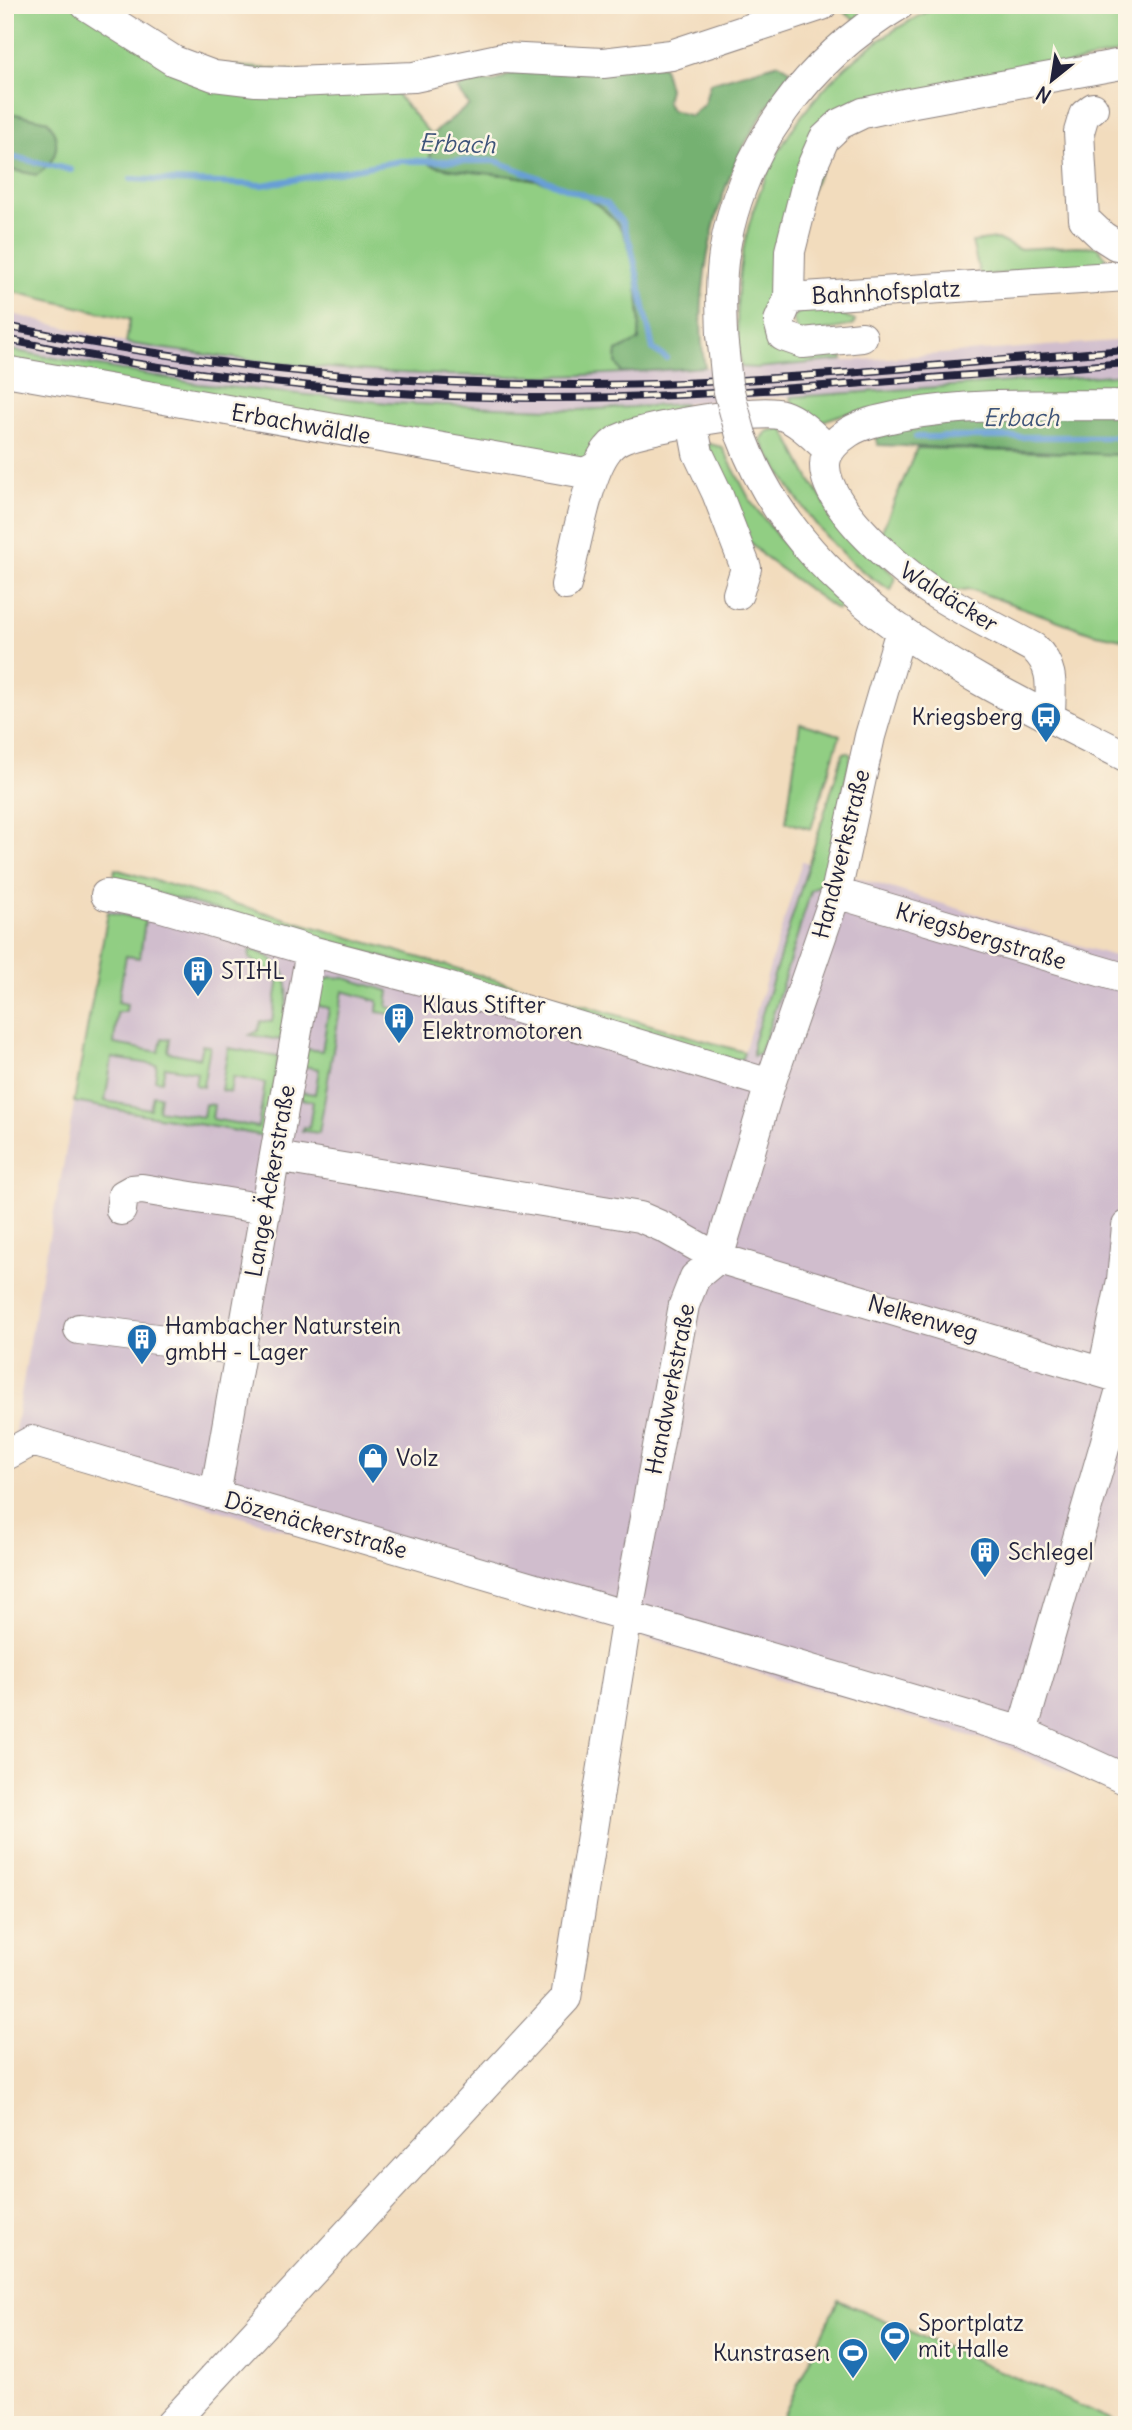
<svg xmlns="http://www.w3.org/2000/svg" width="1132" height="2430" viewBox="0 0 1132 2430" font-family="Delius,sans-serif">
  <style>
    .industrial { fill: #d0bdcd }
    .green { fill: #91ce83; stroke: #5a785f; stroke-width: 2 }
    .forest { fill: #74b171; stroke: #4b6a56; stroke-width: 2 }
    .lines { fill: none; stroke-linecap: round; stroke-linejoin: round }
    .stream { stroke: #689fd6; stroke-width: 6 }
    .minor-casing { stroke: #8a7f7c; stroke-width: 32 }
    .minor { stroke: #fff; stroke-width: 30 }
    .rail-casing { stroke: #22223b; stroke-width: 8 }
    .rail { stroke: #fcf5e5; stroke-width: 5; stroke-dasharray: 16; stroke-linecap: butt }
    .minor-bridge-casing { stroke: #8a7f7c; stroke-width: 32; stroke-linecap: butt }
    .minor-bridge { stroke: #fff; stroke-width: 30 }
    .labels { text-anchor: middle; stroke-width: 5; stroke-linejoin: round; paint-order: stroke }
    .street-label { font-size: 23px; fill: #22223b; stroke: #fcf5e5 }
    .poi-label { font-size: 23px; fill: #22223b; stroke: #fcf5e5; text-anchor: start }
    .water-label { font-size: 24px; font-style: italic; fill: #3e5479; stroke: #fcf5e5 }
  </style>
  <rect width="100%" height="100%" fill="#fcf5e5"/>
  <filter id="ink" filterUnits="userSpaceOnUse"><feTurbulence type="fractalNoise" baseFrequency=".0143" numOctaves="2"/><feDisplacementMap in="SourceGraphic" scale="14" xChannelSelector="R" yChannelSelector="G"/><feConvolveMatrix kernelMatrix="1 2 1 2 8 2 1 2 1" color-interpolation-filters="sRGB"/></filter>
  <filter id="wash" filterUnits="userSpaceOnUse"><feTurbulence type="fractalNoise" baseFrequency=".00686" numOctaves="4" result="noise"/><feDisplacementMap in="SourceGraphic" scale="28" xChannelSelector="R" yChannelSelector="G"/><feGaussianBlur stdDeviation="1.57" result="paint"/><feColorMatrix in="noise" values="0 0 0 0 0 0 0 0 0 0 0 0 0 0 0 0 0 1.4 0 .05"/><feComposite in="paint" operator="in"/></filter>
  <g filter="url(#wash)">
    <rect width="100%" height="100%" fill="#f2dcbd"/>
    <path class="industrial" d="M5 312 126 343 472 376H575L694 367 756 368 1127 340V374L579 410 389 403 198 384 20 352 5 349Z
      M802 861 1127 960V1799L1007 1747 12 1448 39 1287 63 1167 115 869 744 1052Z"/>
    <path class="green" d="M5 5H86L174 61 383 78 431 135 430 164C461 174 493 172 525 178 557 183 594 196 616 221 637 246 641 309 639 340L617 351 616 362 622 373C457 383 290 369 126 343L130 319 5 290V169L37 175C52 153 64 146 48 121L5 112Z
      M844 5H881L859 20 852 18 843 11Z
      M942 5H1127V51L843 116 775 277 766 338 801 345 841 347 843 360 756 368 741 367C718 212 798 68 942 5Z
      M997 239 1018 249 1077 246 1098 247 1106 258 1103 264 980 276 972 242Z
      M803 308H830L855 321 854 325 798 336 793 318Z
      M5 349 198 384 389 403 579 410 684 404 686 413 576 464 5 367Z
      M1127 374V400L890 408 843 414 820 422 808 415 794 411 791 397Z
      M783 428 810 480 837 522 896 577 891 590C829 555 796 499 760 440L768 431Z
      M706 443 722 447 751 502 794 557 845 603 837 610 763 556 746 538Z
      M917 448 1127 455V640L1092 633 970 589 954 591 916 570 881 533Z
      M800 723 840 735 811 829 786 822Z
      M847 752 851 755 825 878 820 885 811 891 767 1034 759 1053 753 1056V1043L843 753Z
      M115 869 744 1052 742 1059H730L321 939 113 881Z
      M108 912 145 920 140 958 126 956 118 1002 127 1004 126 1011 117 1013 114 1044 159 1052 162 1038 170 1039 168 1052 199 1058 202 1045 210 1046 203 1087 195 1085 197 1072 165 1067 162 1081 155 1080 157 1065 112 1058 105 1101 150 1109 153 1095 160 1096 158 1110 203 1117 205 1104 214 1105 212 1119 258 1127 265 1083 233 1077 230 1092 221 1090 228 1048 278 1057 265 1136 74 1102Z
      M250 950C302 962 286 1001 281 1040L250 1035 258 1031 261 1021 272 1022 279 978 249 958Z
      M330 977 345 978 389 991 387 1007 404 1010 403 1016 377 1012 378 1001 343 991 319 1133 302 1131 303 1127 309 1128 313 1101 300 1099 301 1092 315 1094 319 1069 302 1066 307 1049 322 1051 329 1008 314 1005 322 984Z
      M838 2300 1124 2425H779Z"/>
    <path class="forest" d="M779 63 790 70C789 85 776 94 768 106 759 120 750 134 743 148 712 207 693 300 705 367L622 373 616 362 617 351 639 340C641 309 637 245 615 221 594 196 557 183 525 178 493 172 461 174 430 164L431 135 469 105 457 89 472 80 494 82 527 66H663L669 89 666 101 671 110 691 116 704 104 710 83Z
      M5 112 48 121C62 142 58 160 37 175L5 168Z
      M1127 409V455L878 445 873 431 941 415Z"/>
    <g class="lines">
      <path class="stream" d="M5 155 71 170
        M131 179 263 185 400 161H496L607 204 622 222 631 246 653 349 666 358
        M916 437H1127"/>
    </g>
  </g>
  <g filter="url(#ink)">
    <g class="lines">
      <g class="minor-casing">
        <path id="minor" d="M86 5 174 61 214 76 256 81 294 82 414 77 503 58 603 63 671 55 822 5
          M1127 63 909 103 863 113 840 124 824 139 810 171 790 251 789 298 1127 276
          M1093 108 1084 115 1079 132 1084 219 1102 236 1116 245
          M789 298 779 321 783 336 803 343 862 337
          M722 334C721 307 720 280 724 254 740 148 809 59 899 5
          M5 371 585 473 596 467
          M695 422 694 432 698 453 717 493 746 568 738 594
          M741 435C802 604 978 680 1127 757
          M566 585C575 551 587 474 608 449 612 444 619 439 625 437 649 428 760 407 782 415 800 421 815 438 829 450
          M1050 717C1050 690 1056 668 1034 648 1001 630 968 614 936 594 903 573 824 507 825 465 825 451 838 439 849 432 865 422 886 419 904 415 977 402 1053 406 1127 405
          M836 893 1127 979
          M106 895 159 906 311 951 444 986 770 1084
          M276 1157 640 1217 663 1227 718 1258 1127 1380
          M121 1210 123 1195 132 1190 142 1189 265 1209
          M79 1329 242 1350
          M1103 1372 1122 1280 1127 1226
          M8 1454 32 1441 1022 1732 1127 1780
          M215 1495 311 951
          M1022 1732 1124 1379
          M170 2425 566 1998 627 1616 684 1305 695 1277 718 1258 770 1084 836 893 870 736 901 630"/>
      </g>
      <use href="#minor" class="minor"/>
      <g class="rail-casing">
        <path id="rail" d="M5 326C198 366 393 386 590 385 769 384 948 363 1127 350
          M5 339C179 376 355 396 533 398 635 399 737 392 839 385 935 378 1031 371 1127 363"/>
      </g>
      <use href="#rail" class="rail"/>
      <g class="minor-bridge-casing">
        <path id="minor-bridge" d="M722 334 727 384 741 435"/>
      </g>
      <use href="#minor-bridge" class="minor-bridge"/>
    </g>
  </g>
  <defs>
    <g id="bus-pin" transform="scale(1.575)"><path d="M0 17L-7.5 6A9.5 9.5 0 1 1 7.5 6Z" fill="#1f6fb2" stroke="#fcf5e5"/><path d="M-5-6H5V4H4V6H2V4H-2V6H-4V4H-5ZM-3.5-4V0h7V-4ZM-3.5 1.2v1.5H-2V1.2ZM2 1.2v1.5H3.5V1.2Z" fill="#fff"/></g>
    <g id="building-pin" transform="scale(1.575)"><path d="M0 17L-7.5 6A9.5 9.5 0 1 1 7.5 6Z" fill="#1f6fb2" stroke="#fcf5e5"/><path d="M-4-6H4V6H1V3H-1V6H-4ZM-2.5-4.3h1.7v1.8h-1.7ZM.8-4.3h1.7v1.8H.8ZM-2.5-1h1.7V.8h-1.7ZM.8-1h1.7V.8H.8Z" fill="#fff"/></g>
    <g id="shop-pin" transform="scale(1.575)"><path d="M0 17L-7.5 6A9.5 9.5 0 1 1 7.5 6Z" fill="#1f6fb2" stroke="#fcf5e5"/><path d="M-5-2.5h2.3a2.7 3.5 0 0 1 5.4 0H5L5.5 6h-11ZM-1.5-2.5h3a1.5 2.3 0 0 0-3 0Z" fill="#fff"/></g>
    <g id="stadium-pin" transform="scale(1.575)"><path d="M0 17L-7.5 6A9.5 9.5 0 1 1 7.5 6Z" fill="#1f6fb2" stroke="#fcf5e5"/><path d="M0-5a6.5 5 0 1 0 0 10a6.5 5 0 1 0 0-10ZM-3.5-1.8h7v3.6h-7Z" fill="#fff"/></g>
  </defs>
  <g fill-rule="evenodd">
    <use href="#bus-pin" x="1046" y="717"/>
    <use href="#building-pin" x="198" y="971"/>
    <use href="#building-pin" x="399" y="1018"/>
    <use href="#building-pin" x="142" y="1339"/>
    <use href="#shop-pin" x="373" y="1458"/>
    <use href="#building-pin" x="985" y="1552"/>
    <use href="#stadium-pin" x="895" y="2336"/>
    <use href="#stadium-pin" x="853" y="2353"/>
  </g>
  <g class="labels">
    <g class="street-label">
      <text transform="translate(886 292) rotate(-3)" y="8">Bahnhofsplatz</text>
      <text transform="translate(301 424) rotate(10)" y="8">Erbachwäldle</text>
      <text transform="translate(949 597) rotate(32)" y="8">Waldäcker</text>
      <text transform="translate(841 854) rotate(-76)" y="8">Handwerkstraße</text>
      <text transform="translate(981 936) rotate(17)" y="8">Kriegsbergstraße</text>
      <text transform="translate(270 1181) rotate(-80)" y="8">Lange Äckerstraße</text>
      <text transform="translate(923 1318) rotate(16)" y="8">Nelkenweg</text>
      <text transform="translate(670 1389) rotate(-79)" y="8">Handwerkstraße</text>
      <text transform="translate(316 1525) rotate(16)" y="8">Dözenäckerstraße</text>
    </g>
    <g class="poi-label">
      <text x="1023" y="725" text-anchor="end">Kriegsberg</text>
      <text x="221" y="979">STIHL</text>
      <text x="422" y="1013">Klaus Stifter<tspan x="422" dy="26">Elektromotoren</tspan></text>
      <text x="165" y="1334">Hambacher Naturstein<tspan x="165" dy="26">gmbH - Lager</tspan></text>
      <text x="396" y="1466">Volz</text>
      <text x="1008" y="1560">Schlegel</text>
      <text x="918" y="2331">Sportplatz<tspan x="918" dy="26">mit Halle</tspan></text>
      <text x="830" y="2361" text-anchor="end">Kunstrasen</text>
    </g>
    <g class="water-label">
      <text transform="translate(457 144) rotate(2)" y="8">Erbach</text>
      <text x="1021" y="426">Erbach</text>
    </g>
  </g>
  <rect width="1132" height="2430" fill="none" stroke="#fcf5e5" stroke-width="28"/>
  <g transform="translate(1052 80) rotate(210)" stroke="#fcf5e5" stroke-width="5" paint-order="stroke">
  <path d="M0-5L12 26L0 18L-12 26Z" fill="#22223b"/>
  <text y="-10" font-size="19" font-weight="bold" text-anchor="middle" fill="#22223b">N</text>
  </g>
</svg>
